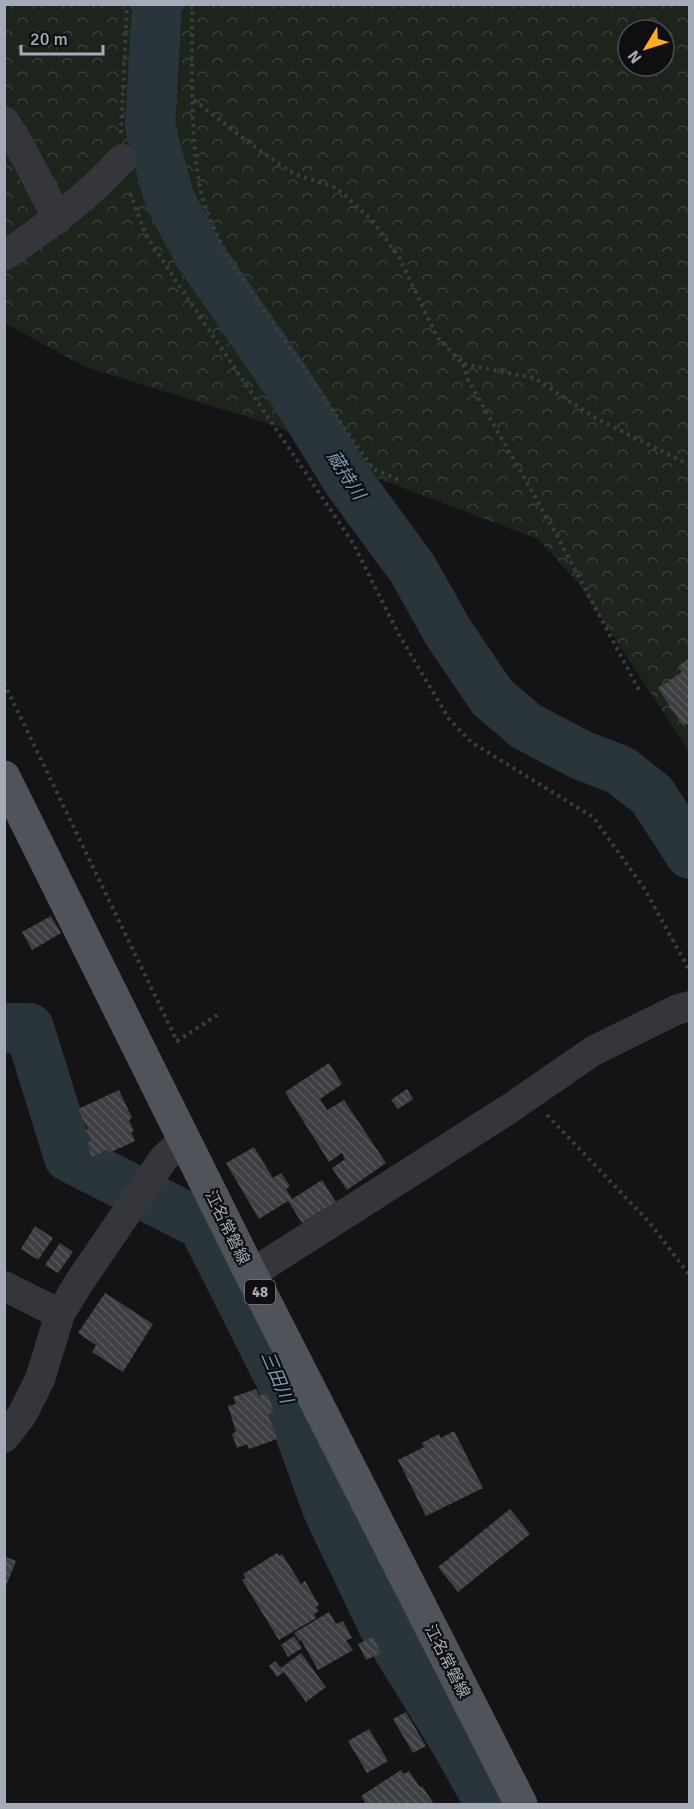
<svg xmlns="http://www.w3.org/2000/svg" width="694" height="1809" viewBox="0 0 694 1809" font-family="Signika,'Noto Sans JP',sans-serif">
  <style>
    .forest { fill: url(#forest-crowns); fill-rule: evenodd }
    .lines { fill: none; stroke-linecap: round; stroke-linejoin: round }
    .river { stroke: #29343b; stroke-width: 50 }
    .building { fill: url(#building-back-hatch) }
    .path { stroke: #3b3d42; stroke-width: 4; stroke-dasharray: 3 4.5; stroke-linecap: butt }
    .minor { stroke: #35363b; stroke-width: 30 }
    .primary { stroke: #50535a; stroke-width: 33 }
    .labels { text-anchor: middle; stroke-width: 4.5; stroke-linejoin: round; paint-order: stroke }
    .shield { fill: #0f0f11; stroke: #787c85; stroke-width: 1.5 }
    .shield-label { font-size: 15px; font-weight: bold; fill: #a5abb7 }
    .street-label { font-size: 16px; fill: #a5abb7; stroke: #0f0f11 }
    .water-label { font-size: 18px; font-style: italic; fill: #799cb5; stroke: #0f0f11 }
  </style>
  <defs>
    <pattern id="forest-crowns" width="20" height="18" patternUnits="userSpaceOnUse" patternTransform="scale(1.5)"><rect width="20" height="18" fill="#1c241c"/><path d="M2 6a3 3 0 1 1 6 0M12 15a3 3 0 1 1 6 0" fill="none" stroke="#3a413b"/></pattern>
    <pattern id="building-back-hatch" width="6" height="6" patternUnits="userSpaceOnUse" patternTransform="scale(1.5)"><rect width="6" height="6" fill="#3e3f43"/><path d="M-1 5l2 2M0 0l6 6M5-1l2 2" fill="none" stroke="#57585c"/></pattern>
  </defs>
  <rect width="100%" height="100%" fill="#141416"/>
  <path class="forest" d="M5 5H689V751L578 583 538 539 374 477 276 426 85 367 5 323ZM628 30H664V66H628Z"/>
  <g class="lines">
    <path class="river" d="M157 4 150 127 170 200 199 254 287 382 348 481 412 568 448 632 492 697 526 726 581 755 620 770 652 795 690 854
      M4 1028H29L69 1157 203 1225 280 1378 328 1510 382 1623 455 1741 490 1804"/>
  </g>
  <path class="building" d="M690 658V722L683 726 658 688 682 672 678 666Z
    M51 916 61 933 32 950 22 932Z
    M329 1063 342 1084 320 1099 327 1110 344 1100 386 1163 347 1190 332 1168 345 1159 342 1153 329 1162 285 1092Z
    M407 1089 413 1099 398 1109 391 1100Z
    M119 1090 132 1118 129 1120 134 1131 131 1132 135 1141 109 1153 107 1150 92 1157 87 1143 91 1141 86 1130 88 1129 78 1109Z
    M254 1147 273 1178 281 1173 290 1186 286 1189 292 1199 322 1180 336 1202 302 1223 288 1201 259 1219 226 1163Z
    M35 1226 53 1238 38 1260 21 1249Z
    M60 1243 73 1252 58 1273 45 1265Z
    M105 1293 153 1324 123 1372 92 1352 96 1345 78 1333Z
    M256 1389 259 1396 267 1393 274 1412 268 1414 277 1439 249 1449 247 1444 237 1448 232 1434 236 1432 228 1406 236 1404 233 1397Z
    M454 1431 483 1488 426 1516 398 1460 424 1447 422 1443 439 1434 441 1438Z
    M510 1509 530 1534 458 1592 438 1567Z
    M277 1553 279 1556 282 1554 301 1584 305 1581 319 1605 316 1607 319 1611 314 1614 316 1618 279 1640 242 1580 246 1578 243 1574Z
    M4 1556 16 1561 5 1588H4Z
    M329 1612 336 1624 343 1621 352 1638 346 1641 353 1650 318 1670 301 1640 300 1641 294 1633Z
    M294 1636 302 1648 288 1657 281 1645Z
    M373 1637 381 1653 366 1660 358 1644Z
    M301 1653 326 1687 306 1702 284 1672 277 1677 269 1666 275 1661 281 1668Z
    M406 1712 426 1746 413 1753 393 1719Z
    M369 1729 388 1761 367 1773 348 1741Z
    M401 1770 404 1774 409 1771 420 1787 422 1786 434 1804H366L361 1796Z"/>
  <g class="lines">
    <path class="path" d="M192 4C193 65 189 128 200 188 204 209 220 241 230 261L373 469 399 480
      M194 100 248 142 294 174 337 188 372 220 399 257 437 337 463 364 534 378 597 419 690 465
      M121 133 127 4
      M130 193 146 235 182 290 353 543 398 633 449 719 471 742 593 817 644 888 686 964 690 973
      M463 364 467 378 555 532 639 690
      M4 683 177 1041 219 1014
      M547 1115 650 1223 690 1276"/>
    <path class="minor" d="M4 121 22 150 58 219
      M4 256C49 225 85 200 122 159
      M251 1274 509 1109 593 1051 676 1010 690 1006
      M4 1286 60 1314 80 1281 164 1158 185 1139
      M4 1438 22 1415 40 1379 60 1314"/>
    <path class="primary" d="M4 777 251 1274 521 1804"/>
  </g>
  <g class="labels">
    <rect class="shield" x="245" y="1280" width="30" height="24" rx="4.5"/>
    <g class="shield-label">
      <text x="260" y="1297">48</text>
    </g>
    <g class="street-label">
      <text transform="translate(228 1227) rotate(64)" y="6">江名常磐線</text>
      <text transform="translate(448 1661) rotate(63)" y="6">江名常磐線</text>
    </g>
    <g class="water-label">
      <text transform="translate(346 475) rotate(57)" y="6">蔵持川</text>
      <text transform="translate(277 1377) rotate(67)" y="6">三田川</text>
    </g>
  </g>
  <rect width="694" height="1809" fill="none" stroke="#a5abb7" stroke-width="12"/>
  <g transform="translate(646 48) rotate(232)"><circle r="28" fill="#0f0f11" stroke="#4b4d53" stroke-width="1.5"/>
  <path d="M0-4.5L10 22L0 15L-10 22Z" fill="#ffab23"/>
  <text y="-9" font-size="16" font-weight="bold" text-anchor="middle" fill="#a5abb7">N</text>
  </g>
  <path d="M21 45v9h82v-9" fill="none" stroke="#a5abb7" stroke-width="3"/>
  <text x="30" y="45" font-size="18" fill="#a5abb7" stroke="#0f0f11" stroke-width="4.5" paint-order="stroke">20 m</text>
</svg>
